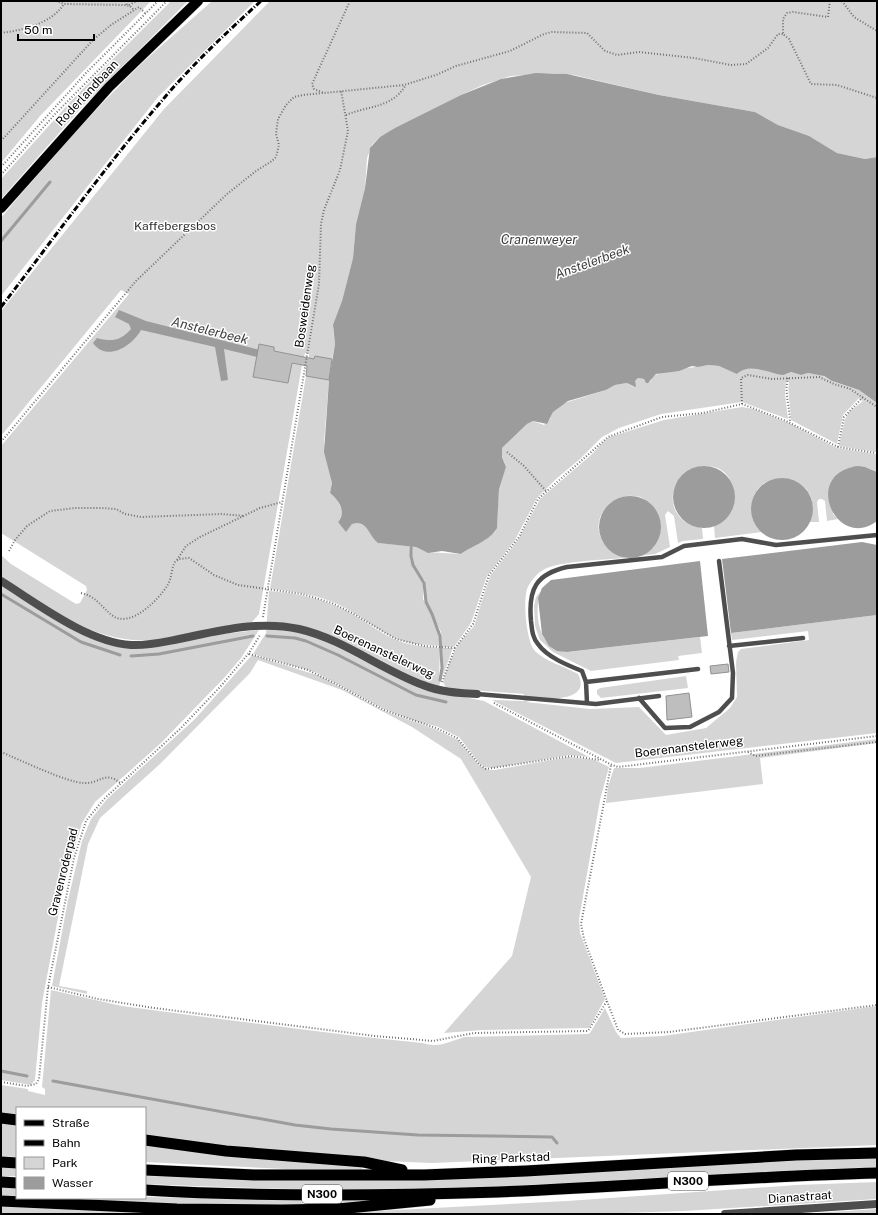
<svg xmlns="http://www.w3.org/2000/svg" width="878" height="1215" viewBox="0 0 878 1215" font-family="'Public Sans',sans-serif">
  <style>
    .green { fill: #d5d5d5 }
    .water { fill: #9c9c9c }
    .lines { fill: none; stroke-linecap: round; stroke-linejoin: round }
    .stream { stroke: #9c9c9c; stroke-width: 3 }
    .building { fill: #bebebe; stroke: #929292 }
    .primary-casing { stroke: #dbdbdb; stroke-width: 11 }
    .trunk-casing { stroke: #dbdbdb; stroke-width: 12 }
    .path { stroke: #707070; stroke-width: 2; stroke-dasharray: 1 2; stroke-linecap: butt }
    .service { stroke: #4e4e4e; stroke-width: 4.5 }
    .minor { stroke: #4e4e4e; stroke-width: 8 }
    .primary { stroke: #000; stroke-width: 10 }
    .trunk { stroke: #000; stroke-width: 11 }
    .rail { stroke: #000; stroke-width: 3; stroke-dasharray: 6 2 1 2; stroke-linecap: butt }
    .labels { text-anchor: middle; stroke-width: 3; stroke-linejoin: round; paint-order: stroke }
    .shield { fill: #fff; stroke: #4c4c4c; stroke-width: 1 }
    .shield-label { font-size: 11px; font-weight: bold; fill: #000 }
    .street-label { font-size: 12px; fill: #000; stroke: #fff }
    .park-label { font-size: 12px; fill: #2c2c2c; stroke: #fff }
    .water-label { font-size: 13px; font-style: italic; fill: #3d3d3d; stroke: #fff }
  </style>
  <rect width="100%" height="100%" fill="#fff"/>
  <path class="green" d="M1 1H151L40 116 1 163Z
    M171 1H188L81 108 1 199V179L72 100Z
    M212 1H255L158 97 1 296V218C46 164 92 112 142 63 165 42 189 22 212 1Z
    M270 1H877V157L865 159 837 153 812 138 778 125 755 112 659 95 574 75 552 73 511 76 483 85 461 95 380 137 372 145 367 158 365 188 356 224 353 258 342 301 333 328 335 344 332 359 315 356 314 359 309 358V354L305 353 304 357 274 351V347L259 345 253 377 288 383 292 363 302 365 259 614 252 622 154 640C94 645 49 607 1 577V555L11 564 76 604 80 603 87 590 86 586 1 533V446L129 294 121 290 1 436V311L164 109Z
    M708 365 719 366 737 373C751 358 775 380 791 372L801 375 808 373 821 375 834 382 859 390 877 403V452L839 446 845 419 849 412 863 401 859 398 843 415 837 444 791 420C791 409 787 392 789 382L786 381 785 394 788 419 742 402 661 414 619 428 602 437 580 459 556 479 537 498 515 540 487 576 471 623 454 647H442L441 632 426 601 425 581 418 573 413 562 411 546 416 547 426 552 461 554 471 546 485 540 495 532 497 526 499 486 506 467 502 456V448L527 424 533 421 544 425 550 419 553 411 561 404 606 390 615 385 627 383 634 387 635 381 638 378 644 379 646 382 651 381 652 377C667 368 690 369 708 365Z
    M306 376 329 380 324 442 332 483 330 493 336 498 344 514 338 522 347 530 352 524C366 521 371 533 378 543L409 546 411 562 423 584V599L432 615 439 634 440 646C425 645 408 644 395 638 373 628 355 611 333 602 313 594 291 591 270 589Z
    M742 407 753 409 789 423 837 448 877 454V472C866 466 855 465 844 470L833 514 838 519 827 521 825 501 822 499H819L817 502 819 522H810C828 469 747 464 753 510 754 519 755 525 762 532L715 538 714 526C745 512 738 464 705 466 664 470 661 523 702 528L703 539 683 541 678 543 674 516 668 511 665 515 670 547 655 554 639 556 653 548 659 538 643 498C617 488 587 515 603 542 608 550 618 552 624 558 605 560 557 561 543 570 536 574 530 582 527 589 523 601 526 641 535 651 546 662 564 666 578 674 593 704 542 697 526 702L590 709 639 707 666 735 706 728 730 708 737 697 736 662 738 652 741 649 809 640 808 631 732 640 731 633 877 615V733L616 763 492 700 524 701V694L446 688 443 682 448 666 458 644 474 626 490 576 518 540 540 499 591 455 605 440 610 437 664 420Z
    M1 585 114 646 259 630 241 658 224 678 161 743 95 802 82 823 65 880 42 1003 35 1080 31 1085 1 1080Z
    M269 591C298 593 324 599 349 612 364 620 377 631 392 638 406 645 424 647 440 648L439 681 443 668 442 648H453L439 686 459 696 484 701 589 757 570 755 493 768 485 767 480 764 459 737 436 726 418 722 384 709 315 672 253 654 266 633Z
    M540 592C534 615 538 650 568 652L700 637 702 653 678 656 679 660 591 671 553 652 540 640 535 626 534 606 536 597Z
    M252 655 320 676 384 711 435 729 458 740 480 766 489 770H495L569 757 595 760 609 767 600 800 579 919 580 933 605 999 589 1028 482 1030 444 1033 512 956 531 877 461 759 412 727 342 690 258 660 250 673 160 764 100 818 88 844 59 986 87 991V994L52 986 68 900 82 841 91 819 107 799 195 719Z
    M686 676 688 688 601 698 597 694V690L600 688Z
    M877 739V743L760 758 763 784 606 803 608 787 614 768H640Z
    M51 990 122 1006 197 1016 355 1036 422 1043C439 1048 449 1042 464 1037L588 1034 590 1033 605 1008 616 1032 621 1038 663 1036 877 1006V1145L432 1163 383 1161 145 1138V1108H17V1118L1 1115V1085L28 1089V1091L45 1095V1089L42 1087Z
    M1 1121 17 1124V1157L1 1156Z
    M145 1143 362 1165V1170L286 1169 145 1162Z
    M823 1159H877V1167C727 1172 578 1185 428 1189 334 1191 239 1188 145 1184V1176L295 1180 468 1179Z
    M1 1166 17 1167V1176H1Z
    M877 1182V1199L684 1211 591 1214H1V1205L339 1213 567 1201 797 1185Z
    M1 1186 17 1187V1197H1Z
    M145 1197 279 1200H371L337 1206 177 1205 37 1198H145Z
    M877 1209V1213L799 1214Z"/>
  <path class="water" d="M536 73 567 74 659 95 755 112 778 125 809 136 837 153 865 159 877 157V403L859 390 832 381 824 376 808 373 801 375 791 372 783 375C768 373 749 362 737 374L719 366 708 365 698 367 692 366 679 371 656 374 648 383H646L644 379 638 378 635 381 636 386 635 387 627 383 615 385 606 390 568 401 553 412 547 424 533 421 527 424 502 448V457L506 467 499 489 497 528C490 541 473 545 461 554L442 551 428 553 416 547 378 543C368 535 368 520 352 524L346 532 338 522C347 513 339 500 330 493L332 483 324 452 329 380 335 344 333 325 342 301 353 258 356 224 365 188 370 148 380 137 395 128 461 95 501 79Z
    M119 310 146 321 272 353 257 357 224 349 228 380 221 381 215 347 141 330C133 345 107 363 93 343L97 338C111 342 121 341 131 329L129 324 115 317Z
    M673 497a31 31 0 1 1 62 0a31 31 0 1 1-62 0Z
    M858 466 865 467 877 472V521C836 552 801 473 858 466Z
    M751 509a31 31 0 1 1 62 0a31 31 0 1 1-62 0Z
    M599 527a31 31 0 1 1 62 0a31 31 0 1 1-62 0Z
    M862 542 877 545V615L731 633 722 559Z
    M700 561 708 636 567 652 557 651 549 646 542 634 538 598 542 588 551 580Z"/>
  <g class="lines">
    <path class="stream" d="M1 241 50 182
      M411 546V556L413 565 424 583 426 602 432 614 440 636 442 668 440 680
      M1 594 81 642 120 655
      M267 636 295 638 306 641 338 655 416 695 446 702
      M131 656 159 654 253 636
      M1 1071 27 1076
      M53 1081 295 1125 331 1129 418 1135 552 1137 557 1143"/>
  </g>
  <path class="building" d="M259 344 274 347V351L314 359 315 356 332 359 329 380 306 376 307 366 292 363 288 383 253 377Z
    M728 664 729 672 711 674 710 666Z
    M689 693 692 717 667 720 666 696Z"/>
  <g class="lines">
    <g class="primary-casing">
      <path id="primary" d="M1 208 109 87 198 1"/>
    </g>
    <g class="trunk-casing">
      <path id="trunk" d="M1 1118 17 1120
        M145 1140 226 1151 364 1162 402 1170
        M1 1162 17 1163
        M145 1170 254 1175H424L526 1171 796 1155 877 1153
        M1 1182 17 1183
        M145 1190C262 1197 381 1196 498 1192 625 1187 751 1176 877 1173
        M1 1201 177 1209 282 1210 338 1209 430 1200"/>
    </g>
    <path class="path" d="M56 1 64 4 124 5 130 6 134 10
      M125 1 127 5
      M350 1 312 84 314 89 324 93 404 85 436 75 456 66 510 51 544 34 552 32 587 33 605 51 617 55 639 52 694 58 731 65 746 64 768 48 778 34H783
      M830 1 828 17 793 12 787 13 783 19V34L789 39 811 84 837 85 877 98
      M842 1 854 17 877 31
      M129 5 137 1
      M1 33C23 30 51 24 64 4
      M346 115C367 106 392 108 405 86
      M1 141 93 40 111 25 139 7 145 13
      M1 167 86 73 158 1
      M1 175 57 112 167 1
      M788 378C784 393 790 407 790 422
      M742 404 741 378 748 375 772 379 819 377 834 384 850 389 877 407
      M1 442 136 281 227 194 256 171 272 161 276 157 279 145 276 134 278 119 286 105 294 97 303 95 323 93
      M838 447 844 417 863 397
      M507 452 524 466 546 491
      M9 551 15 540 27 526 50 511 75 508H101L116 509 125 514 141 517 222 514 244 516
      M177 560 186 546 200 537 260 508 282 502
      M81 593C96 596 101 607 113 616 131 628 158 600 167 586 172 579 171 569 175 562L179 559 189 558 214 575 238 585 302 594 332 603 352 613 396 639 424 646 455 648
      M263 617 319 284 321 224 324 210 340 170 348 131 341 90
      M249 654 308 670 336 684 384 710 436 728 457 738 480 765 486 769 571 756 600 760
      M442 682 455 648 473 624 489 575 519 537 538 499 608 437 662 417 703 413 742 404 786 421 838 447 877 453
      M494 703 610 764 618 767 877 736
      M1 752C18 759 68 783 84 783 100 784 105 770 120 783
      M748 752 755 756 877 742
      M48 987 98 999 154 1008 375 1036 433 1041 474 1033 588 1031 607 1001 584 939 581 924 611 765
      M607 1001 618 1030 625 1034 669 1032 877 1005
      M1 1082 27 1086 36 1084 39 1079 48 987 74 858 86 821 104 799 181 728 220 687 249 653 260 635"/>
    <path class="service" d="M729 646 803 638
      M586 682 698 669
      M477 694 596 704 659 696
      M639 698 665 728 690 727 719 712 732 698 733 673 719 561
      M587 703 586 682 582 671C567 665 547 657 538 644 532 637 532 629 531 621 528 589 536 574 567 567L662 557 684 546 742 539 776 545 877 535"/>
    <path class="minor" d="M1 581C38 604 87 642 131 645 147 646 163 642 179 639 218 631 258 620 299 629 343 639 380 669 423 685 440 692 458 693 477 694
      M725 1214 877 1204"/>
    <use href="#primary" class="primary"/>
    <use href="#trunk" class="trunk"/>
    <path class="rail" d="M1 307C55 237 107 164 165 97 194 63 227 32 261 1"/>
  </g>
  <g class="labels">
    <g class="shield">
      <rect x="668" y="1172" width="40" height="18" rx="3"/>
      <rect x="302" y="1185" width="40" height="18" rx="3"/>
    </g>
    <g class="shield-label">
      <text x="688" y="1185">N300</text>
      <text x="322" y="1198">N300</text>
    </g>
    <g class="street-label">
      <text transform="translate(87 93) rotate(-47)" y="4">Roderlandbaan</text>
      <text transform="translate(305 306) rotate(-82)" y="4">Bosweidenweg</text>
      <text transform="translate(384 652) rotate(25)" y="4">Boerenanstelerweg</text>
      <text transform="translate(689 747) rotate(-7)" y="4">Boerenanstelerweg</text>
      <text transform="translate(63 872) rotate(-76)" y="4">Gravenroderpad</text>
      <text transform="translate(511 1158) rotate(-2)" y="4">Ring Parkstad</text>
      <text transform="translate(800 1197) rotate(-4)" y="4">Dianastraat</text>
    </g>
    <g class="park-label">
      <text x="175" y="230">Kaffebergsbos</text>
    </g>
    <g class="water-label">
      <text x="539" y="244">Cranenweyer</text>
      <text transform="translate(592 261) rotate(-20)" y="5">Anstelerbeek</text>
      <text transform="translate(210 330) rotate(14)" y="5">Anstelerbeek</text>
    </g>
  </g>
  <rect width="878" height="1215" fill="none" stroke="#000000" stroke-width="4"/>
  <rect x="16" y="1107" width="130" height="92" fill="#ffffff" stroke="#999999"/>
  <rect x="24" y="1120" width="20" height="6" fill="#000000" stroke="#999999"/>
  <text x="52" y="1127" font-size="12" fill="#000000">Straße</text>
  <rect x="24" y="1140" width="20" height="6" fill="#000000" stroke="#999999"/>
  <text x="52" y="1147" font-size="12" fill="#000000">Bahn</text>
  <rect x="24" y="1157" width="20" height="12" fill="#d5d5d5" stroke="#999999"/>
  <text x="52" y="1167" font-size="12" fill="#000000">Park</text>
  <rect x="24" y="1177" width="20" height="12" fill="#9c9c9c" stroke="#999999"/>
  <text x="52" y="1187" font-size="12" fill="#000000">Wasser</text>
  <path d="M18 34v6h76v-6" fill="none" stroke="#000000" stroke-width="2"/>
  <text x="24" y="34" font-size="12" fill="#000000" stroke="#ffffff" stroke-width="3" paint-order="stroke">50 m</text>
</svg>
